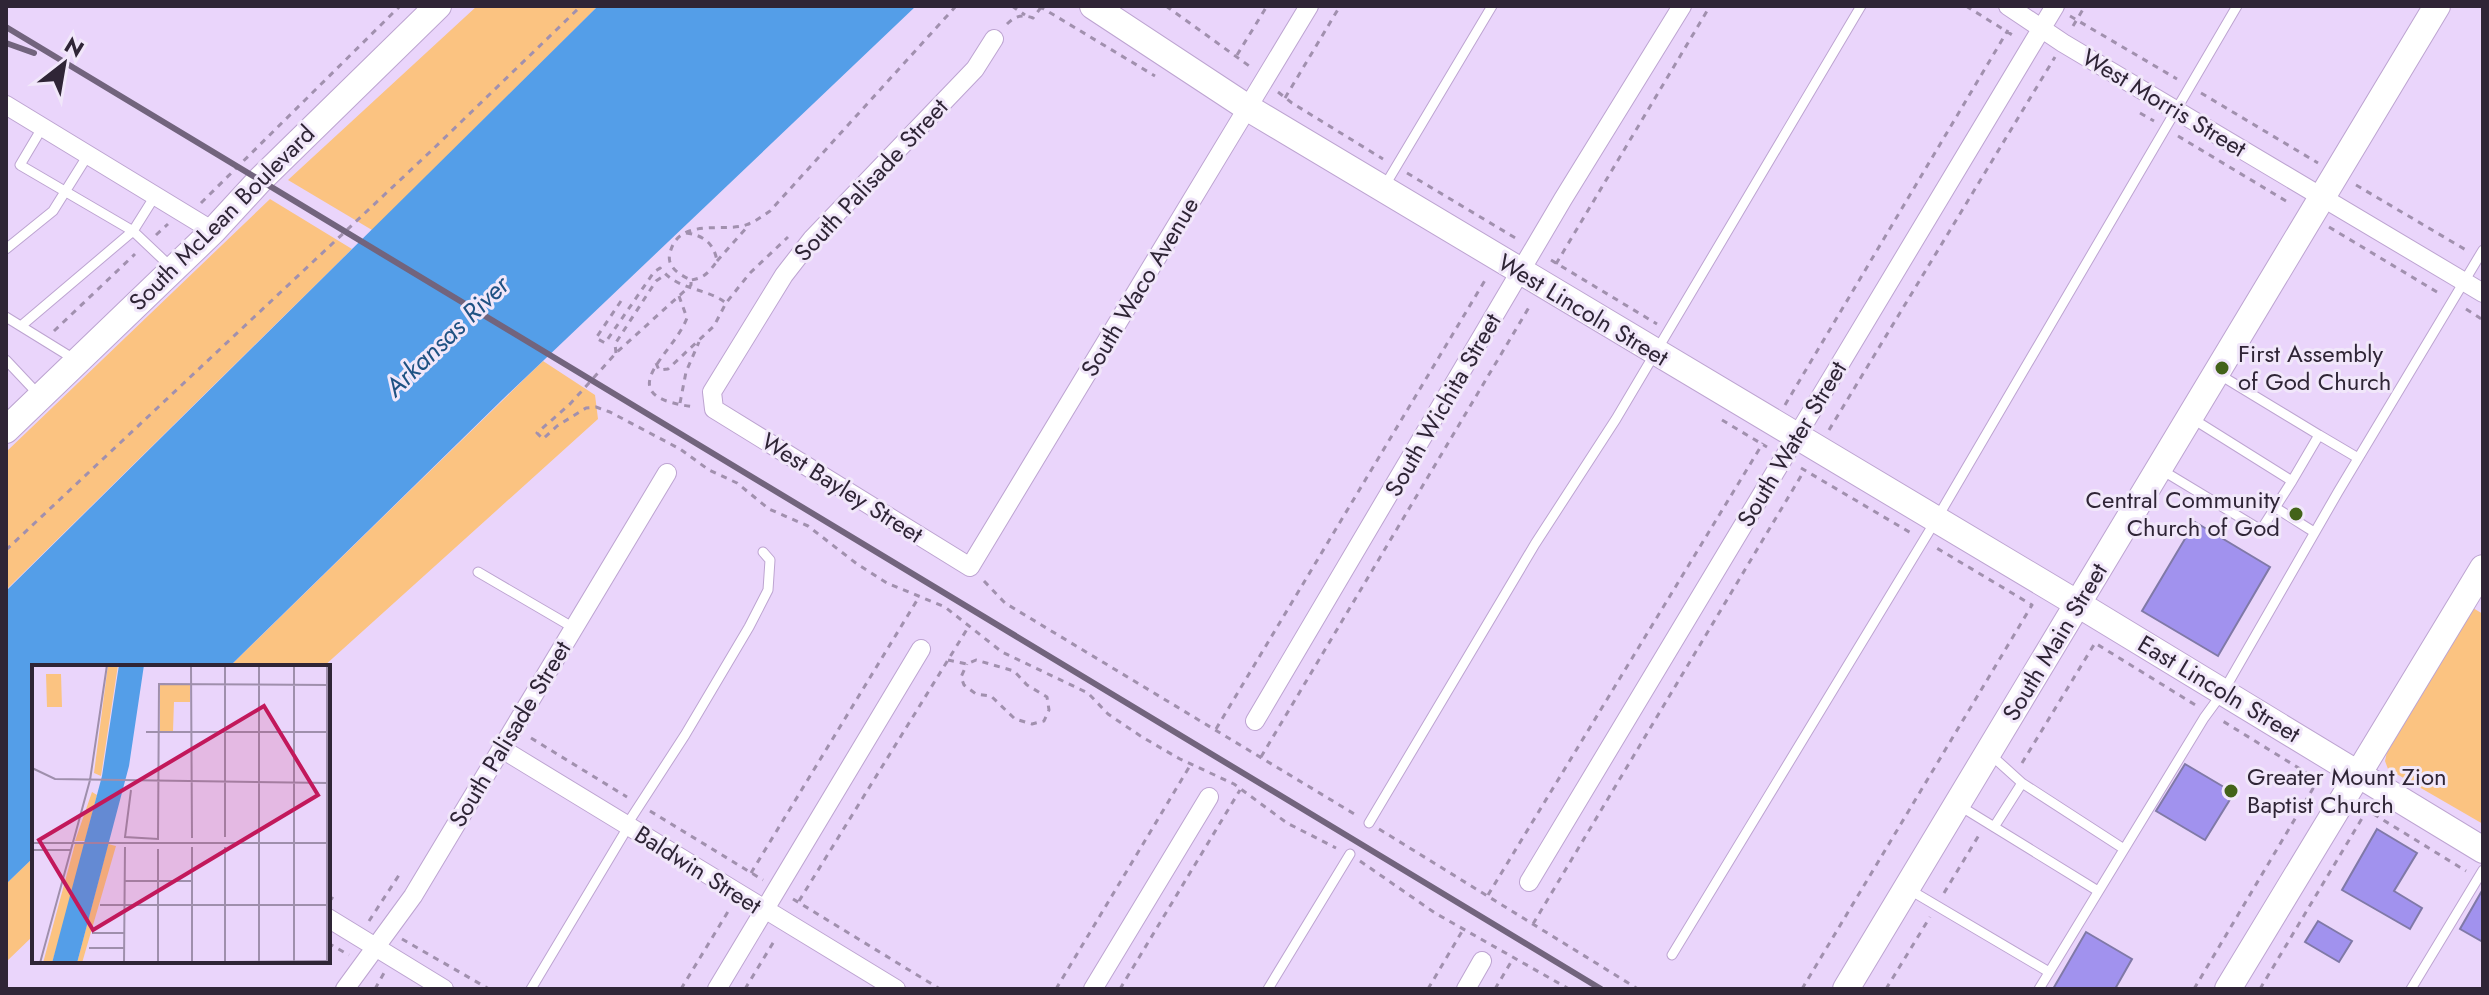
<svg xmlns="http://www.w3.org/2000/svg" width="2489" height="995" viewBox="0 0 2489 995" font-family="Jost,sans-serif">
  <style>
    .green { fill: #fbc381 }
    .water { fill: #549ee8 }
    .building { fill: #a192ee; stroke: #8079a7; stroke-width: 2 }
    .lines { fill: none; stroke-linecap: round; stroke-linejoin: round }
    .lane-casing { stroke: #bda4d1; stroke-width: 11 }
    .street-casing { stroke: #bda4d1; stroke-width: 20 }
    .secondary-casing { stroke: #bda4d1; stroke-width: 28 }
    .path { stroke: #a190ae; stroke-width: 3; stroke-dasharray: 6 6; stroke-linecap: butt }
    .lane { stroke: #fff; stroke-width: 9 }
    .street { stroke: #fff; stroke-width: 18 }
    .secondary { stroke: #fff; stroke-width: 26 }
    .rail { stroke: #72647d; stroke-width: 6 }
    .poi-dot { fill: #436319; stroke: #f1e7fa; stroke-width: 3 }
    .labels { text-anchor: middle; stroke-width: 6; stroke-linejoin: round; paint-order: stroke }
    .street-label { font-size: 24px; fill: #2f2536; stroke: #f1e7fa }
    .poi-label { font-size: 24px; fill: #2f2536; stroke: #f1e7fa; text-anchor: start }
    .water-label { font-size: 26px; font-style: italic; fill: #1f5283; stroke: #f1e7fa }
    .inset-road { fill: none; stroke: #9f8fac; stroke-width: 2 }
    .view { fill: #c2185b; fill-opacity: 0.15; stroke: #c2185b; stroke-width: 4 }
    .inset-edge { fill: none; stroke: #2f2536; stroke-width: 4 }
  </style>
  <rect width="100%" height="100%" fill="#ead5fb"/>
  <path class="green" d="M477 6H598L372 230 288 180Z
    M270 199 352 249 6 590V452Z
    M543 361 595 395 598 419 323 667H229Z
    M2473 608 2483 614V824L2388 769 2385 761 2387 752Z
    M34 857V935L6 962V884Z"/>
  <path class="water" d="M598 6H916L503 399 229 667H34V857L6 884V591Z"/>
  <path class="building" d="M2195 522 2270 567 2218 656 2142 611Z
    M2185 764 2234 793 2205 840 2156 811Z
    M2377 829 2417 853 2394 891 2422 908 2410 929 2342 890Z
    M2483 889V942L2460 929Z
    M2318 921 2352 941 2339 962 2305 942Z
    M2086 932 2132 959 2115 989H2053Z"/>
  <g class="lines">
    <g class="lane-casing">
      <path id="lane" d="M42 128 20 165 133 231 171 267
        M1384 187 1492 6
        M6 249 53 211 88 155
        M6 317 74 359
        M21 326 133 231 155 196
        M6 360 38 394
        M2220 375 2319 435 2292 481
        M2319 435 2358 458
        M2160 469 2261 530 2292 481 2193 419
        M2276 508 2314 532
        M478 572 574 628
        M1991 755 2022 783 2124 849
        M1960 806 2098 891
        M1369 823 1535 544 1616 419 1861 6
        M626 826 685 735 749 627 768 590 770 560 763 552
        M1994 827 2022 783
        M1910 890 2049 972
        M1672 955 1936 520 2237 6
        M531 989 628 827
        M1268 989 1350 854
        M2039 989 2204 718 2223 692 2338 492 2483 250
        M2411 989 2483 870"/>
    </g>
    <g class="street-casing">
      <path id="street" d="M2008 6 2063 43 2483 293
        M994 39 975 69 812 239 784 275 712 392 714 409 970 567 1309 6
        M6 105 213 231
        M1255 721 1563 199 1682 6
        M502 749 896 989
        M1529 882 2055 6
        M328 918 444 989
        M345 989 413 896 667 473
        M717 989 921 649
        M1093 989 1209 797
        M1466 989 1482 961"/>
    </g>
    <g class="secondary-casing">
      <path id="secondary" d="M1093 6 1248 108 2078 604 2483 850
        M6 430 213 231 260 180 438 6
        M1846 989 2437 6
        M2228 989 2483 568"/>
    </g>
    <path class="path" d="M956 6 770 211C761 217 752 224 742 226 718 231 678 219 670 253 666 267 680 275 691 280V285L616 353 570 404 537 433 543 439 557 426 586 408 596 407 610 412 680 449 709 470 737 483 769 509 808 526 857 564 887 583 945 607 1002 652 1088 693 1108 714 1142 737 1180 759 1234 784 1287 823 1336 848
      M1012 6 1025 15
      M1039 6 1155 76
      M1166 6 1252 68
      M1966 6 2014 36
      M2070 16 2177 79
      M1007 24C1015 16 1022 14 1033 18L1042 6
      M2073 26 2085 6
      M1237 55 1267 6
      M1278 92 1292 103 1383 159
      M2201 93 2318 163
      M1285 98 1340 6
      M2140 113 2154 121
      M2178 136 2291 204
      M1407 173 1517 239
      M2356 185 2466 250
      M201 203 400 6
      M2329 227 2442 295
      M686 233C703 235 714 243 717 261 709 272 705 278 691 280
      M156 235 168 224
      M1551 260 1657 324
      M717 261 749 225
      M1556 264 1710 6
      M679 296 687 318C672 357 606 396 695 407
      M621 301 596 338 605 343 654 272 660 268C678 291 705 287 726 303
      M2466 309 2483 320
      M54 331 135 254
      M616 353 615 344 656 281 665 275
      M656 363 659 370 668 369 714 326 726 303 750 273 788 237
      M680 403 686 372 699 342
      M1785 405 2008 30
      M1722 420 1767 447
      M1829 430 2055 57
      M1801 468 1911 533
      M6 550 431 151 581 6
      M984 581 1005 603 1356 815
      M948 660 967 664 976 660 1014 671 1027 685 1047 697 1049 710 1044 721 1032 724 1015 719 991 696 976 694 964 685 961 677 967 664
      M1216 729 1487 277
      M531 738 627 797
      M1261 757 1531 304
      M2022 763 2095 643 2197 706
      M650 811 763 880
      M1379 829 1638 989
      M1360 861 1435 913 1569 989
      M751 873 919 597
      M1944 893 1979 835
      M1488 895 1763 443
      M328 896 337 901
      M793 899 940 989
      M799 901 969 626
      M369 921 401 872
      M1533 924 1804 471
      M402 939 489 989
      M328 943 349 955
      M375 989 384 973
      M681 989 729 910
      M745 989 776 938
      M1056 989 1191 764
      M1120 989 1240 790
      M1428 989 1464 928
      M1495 989 1514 957
      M1802 989 2032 605 1935 547
      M1886 989 1930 917
      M2194 989 2318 780 2221 720
      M2260 989 2367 810 2466 871"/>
    <use href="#lane" class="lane"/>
    <use href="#street" class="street"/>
    <use href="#secondary" class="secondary"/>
    <path class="rail" d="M6 27 1601 989
      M6 43 34 53"/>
  </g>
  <g class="poi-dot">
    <circle cx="2222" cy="368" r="8"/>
    <circle cx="2296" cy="514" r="8"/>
    <circle cx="2231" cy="791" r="8"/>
  </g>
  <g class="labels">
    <g class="street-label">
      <text transform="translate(2164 103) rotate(31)" y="8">West Morris Street</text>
      <text transform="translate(871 180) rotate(-47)" y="8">South Palisade Street</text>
      <text transform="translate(222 218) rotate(-45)" y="8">South McLean Boulevard</text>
      <text transform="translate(1140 287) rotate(-59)" y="8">South Waco Avenue</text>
      <text transform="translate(1583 310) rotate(31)" y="8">West Lincoln Street</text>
      <text transform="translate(1443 405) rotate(-60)" y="8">South Wichita Street</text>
      <text transform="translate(1792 444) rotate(-59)" y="8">South Water Street</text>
      <text transform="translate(842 488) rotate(32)" y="8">West Bayley Street</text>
      <text transform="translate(2055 642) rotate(-59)" y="8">South Main Street</text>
      <text transform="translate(2219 689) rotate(31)" y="8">East Lincoln Street</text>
      <text transform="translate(510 734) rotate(-59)" y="8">South Palisade Street</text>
      <text transform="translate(698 870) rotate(32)" y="8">Baldwin Street</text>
    </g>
    <g class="poi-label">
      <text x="2238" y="362">First Assembly<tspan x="2238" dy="28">of God Church</tspan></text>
      <text x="2280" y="508" text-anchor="end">Central Community<tspan x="2280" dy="28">Church of God</tspan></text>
      <text x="2247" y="785">Greater Mount Zion<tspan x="2247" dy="28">Baptist Church</tspan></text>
    </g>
    <g class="water-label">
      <text transform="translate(447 336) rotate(-44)" y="9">Arkansas River</text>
    </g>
  </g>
  <g transform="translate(32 665)">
    <rect width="298" height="298" fill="#ead5fb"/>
    <path d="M76 0H86L69 111 62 108ZM14 9H29L30 42H15ZM128 20H158V37H142L141 66H128ZM60 127 65 130 53 176H43ZM43 179H53L38 238 20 298H11ZM76 179 84 181 50 298H45Z" fill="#fbc381"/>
    <path d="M87 0H112L97 101 45 298H20L70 111Z" fill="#549ee8"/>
    <path class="inset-road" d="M159 0 160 173M193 0V172M262 0V298M295 0V298M114 67H297M0 103 23 114 296 118M99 125 93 172 126 174 127 19 296 20M0 178H298M193 182V298M126 184V298M0 185H39M93 216H160M68 240H295M60 268H92M57 283H92M193 297 297 296M8 298 58 115 75 0M92 298 93 182M160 298V182M227 298V0"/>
    <path class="view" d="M232 41 286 130 61 265 7 175Z"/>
    <rect width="298" height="298" class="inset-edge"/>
  </g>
  <rect width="2489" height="995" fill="none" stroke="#2f2536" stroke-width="16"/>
  <g transform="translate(64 64) rotate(31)" stroke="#f1e7fa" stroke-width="6" paint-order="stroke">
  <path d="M0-6L14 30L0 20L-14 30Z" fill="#2f2536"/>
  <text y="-12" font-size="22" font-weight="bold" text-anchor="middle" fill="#2f2536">N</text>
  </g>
</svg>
